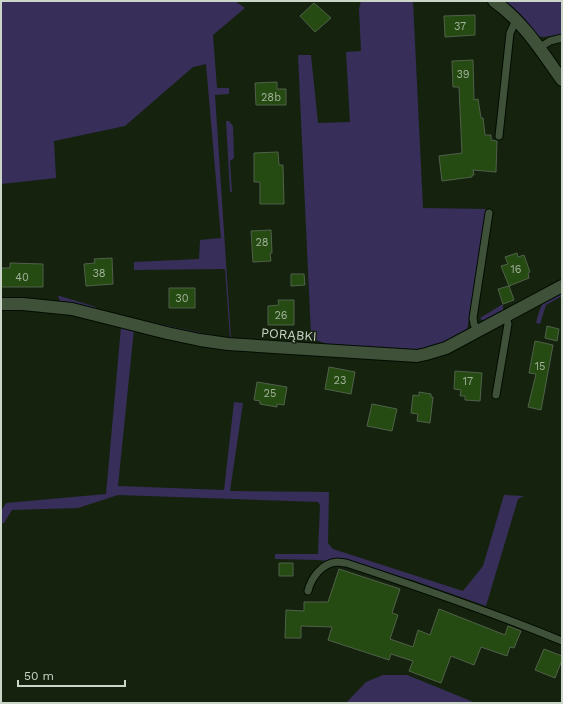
<svg xmlns="http://www.w3.org/2000/svg" width="563" height="704" viewBox="0 0 563 704" font-family="'Work Sans',sans-serif">
  <style>
    .green { fill: #372e5a }
    .building { fill: #254b13; stroke: #506149 }
    .lines { fill: none; stroke-linecap: round; stroke-linejoin: round }
    .lane-casing { stroke: #020c00; stroke-width: 9 }
    .street-casing { stroke: #020c00; stroke-width: 14 }
    .lane { stroke: #40513a; stroke-width: 7 }
    .street { stroke: #40513a; stroke-width: 12 }
    .labels { text-anchor: middle; stroke-width: 3; stroke-linejoin: round; paint-order: stroke }
    .number-label { font-size: 11px; fill: #a2b29b }
    .street-label { font-size: 13px; fill: #cbd5c8; stroke: #15230e }
  </style>
  <rect width="100%" height="100%" fill="#15230e"/>
  <path class="green" d="M1 1H235L245 8 213 35 217 88H229V94L215 95 231 338 228 341 117 317 116 313 136 319 230 339 225 269 134 270V262L199 259 200 240 221 238 206 64 193 67 125 126 54 141 56 178 1 184Z
    M361 1H413L423 208 486 209 467 331 431 349 408 351 332 346 313 339 311 335 298 55H311L318 123 350 122 346 52 361 51 359 9Z
    M499 1H562V34L544 37 535 36Z
    M226 121H229L233 126 234 158 230 161 232 192H230Z
    M562 290V296L546 305 540 324 536 323C542 301 542 301 562 290Z
    M58 296H60L96 307 92 311 61 303Z
    M503 304V312L484 322 480 318Z
    M121 327 134 329 118 486 224 490 234 402 243 403 230 491 329 492 328 543 333 549 463 591 483 566 504 495 524 496 518 499 486 606 412 580 343 559H335L326 561 318 560 275 559V554H318L320 505 318 502 118 495 78 508 12 510 4 523H1V511L6 503 106 494Z
    M383 675H407L476 703H346L366 682Z"/>
  <path class="building" d="M314 3 331 18 315 32 300 16Z
    M475 15V35L445 37 444 16Z
    M473 60 474 100 478 99 481 118H483L485 135H491V140L497 141 496 172 473 170 474 175H472V177L442 181 439 156 462 153 459 87H453L452 61Z
    M277 82V89H286V105H256L255 83Z
    M278 152 279 165H283L284 204H260V182H254V153Z
    M271 230 272 253H270L271 261 253 262 251 231Z
    M517 253 518 257 524 255 530 272 528 273 529 278 509 286 514 300 503 304 498 289 509 286 501 266 508 264 505 257Z
    M112 258 113 284 86 286 84 264 95 263 94 259Z
    M10 263 43 264V287H1V268H10Z
    M291 274H304L305 285 291 286Z
    M169 288H195V308H169Z
    M278 300H294V325H268V306L279 305Z
    M547 326 559 329 557 341 545 338Z
    M535 341 553 345 541 410 528 407 536 374 529 373Z
    M329 367 355 372 351 394 325 389Z
    M455 371 482 373 480 401 465 400V396H460L461 390 454 389Z
    M257 382 287 387 284 405 277 404V407L260 404V401L254 400Z
    M419 392 431 394V397H433L430 423 417 421 418 414 411 413 413 395 419 396Z
    M372 404 397 409 392 431 367 426Z
    M279 563H293V576H279Z
    M339 569 400 589 392 613 398 615 390 639 413 647 418 630 430 635 439 609 505 635 508 626 521 631 514 648 510 647 507 656 481 647 474 665 451 656 441 683 409 671 413 661 391 654 389 660 328 640 332 627 301 626V638H285L286 610 304 611V602H328Z
    M544 649 562 656V660L555 678 535 670Z"/>
  <g class="lines">
    <g class="lane-casing">
      <path id="lane" d="M539 48 550 41 562 38
        M499 136 510 33 516 20
        M477 331 474 324 473 318 489 213
        M496 395 508 324 506 316
        M308 591C311 578 322 563 337 562 340 562 343 563 346 563 419 587 491 612 562 641"/>
    </g>
    <g class="street-casing">
      <path id="street" d="M494 1C523 21 542 52 562 80
        M1 304H23L72 309 167 333 200 340 228 344 417 356 426 354 446 348 562 286"/>
    </g>
    <use href="#lane" class="lane"/>
    <use href="#street" class="street"/>
  </g>
  <g class="labels">
    <g class="number-label">
      <text x="460" y="30">37</text>
      <text x="463" y="78">39</text>
      <text x="271" y="101">28b</text>
      <text x="262" y="246">28</text>
      <text x="516" y="273">16</text>
      <text x="99" y="277">38</text>
      <text x="22" y="281">40</text>
      <text x="182" y="302">30</text>
      <text x="281" y="319">26</text>
      <text x="540" y="370">15</text>
      <text x="340" y="384">23</text>
      <text x="468" y="385">17</text>
      <text x="270" y="397">25</text>
    </g>
    <g class="street-label">
      <text transform="translate(289 334) rotate(4)" y="5">PORĄBKI</text>
    </g>
  </g>
  <rect width="563" height="704" fill="none" stroke="#cbd5c8" stroke-width="4"/>
  <path d="M18 680v6h107v-6" fill="none" stroke="#cbd5c8" stroke-width="2"/>
  <text x="24" y="680" font-size="12" fill="#cbd5c8" stroke="#15230e" stroke-width="3" paint-order="stroke">50 m</text>
</svg>
